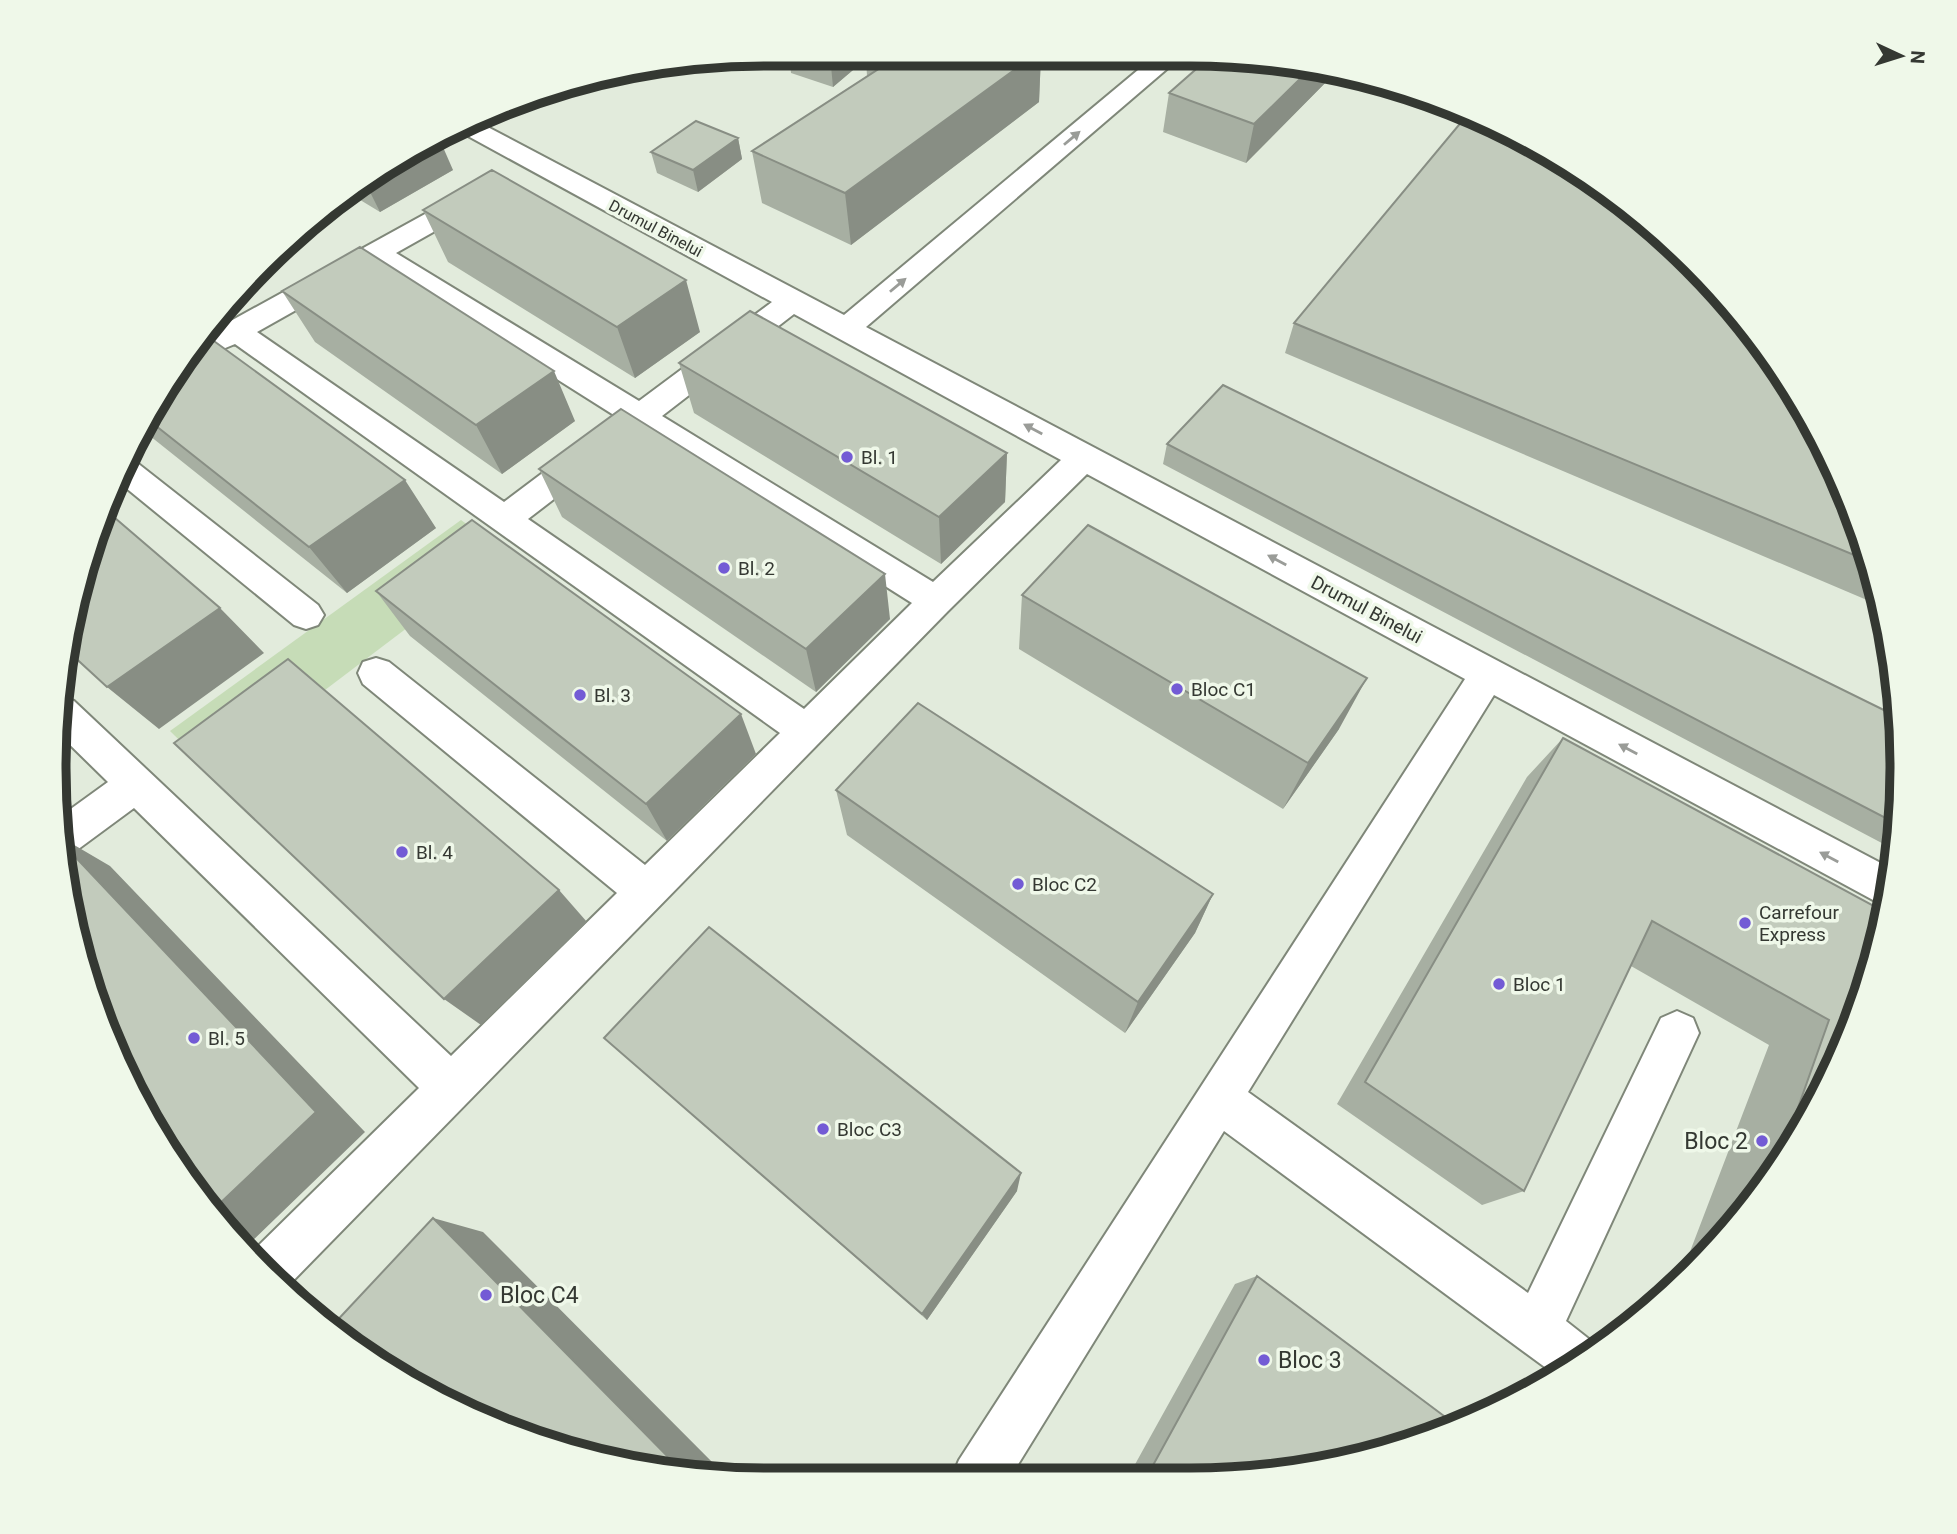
<svg xmlns="http://www.w3.org/2000/svg" width="1957" height="1534" viewBox="0 0 1957 1534" font-family="Roboto,sans-serif">
  <style>
    .green { fill: #c6dcb7 }
    .lines { fill: none; stroke-linecap: round; stroke-linejoin: round }
    .minor-casing { stroke: #7f8779; stroke-width: 4 }
    .minor { fill: #fff; fill-rule: evenodd }
    .wall { fill: #a7afa2 }
    .shaded-wall { fill: #888e84 }
    .building { fill: #c2cbbc; stroke: #888e84; stroke-width: 2 }
    .oneway { fill: #9a9c98 }
    .poi-dot { fill: #735bd5; stroke: #eff8e9; stroke-width: 2.5 }
    .labels { text-anchor: middle; stroke-width: 7; stroke-linejoin: round; paint-order: stroke }
    .far-street-label { font-size: 16px; fill: #343832; stroke: #eff8e9 }
    .poi-label { font-size: 19px; fill: #343832; stroke: #eff8e9; text-anchor: start }
    .street-label { font-size: 19px; fill: #343832; stroke: #eff8e9 }
    .near-poi-label { font-size: 23px; fill: #343832; stroke: #eff8e9; text-anchor: start }
    .rim { fill: none; stroke: #343832; stroke-width: 9 }
  </style>
  <rect width="100%" height="100%" fill="#e2ebdc"/>
  <path class="green" d="M461 520 506 553 214 774 170 731Z"/>
  <g class="lines">
    <g class="minor-casing">
      <path id="minor" d="M1156 55 1182 56 866 327 1892 869 1886 907 1494 695 1248 1092 1528 1293 1661 1018 1677 1011 1693 1018 1699 1033 1566 1321 1599 1347 1557 1376 1224 1131 1009 1479H951L959 1460 1465 679 1087 474 948 611 285 1289 263 1271 250 1254 419 1088 134 808 77 850 66 854 61 816 108 782 59 734 63 697 74 701 451 1056 617 893 363 684 358 673 363 662 376 658 389 662 645 865 780 733 235 344 218 351 208 348 203 341 209 333 465 192 474 190 483 192 487 198 483 204 396 253 639 401 772 302 457 130 478 122 844 315ZM376 265 617 417 504 502 257 332ZM794 314 1061 460 933 582 662 416ZM641 432 912 603 804 709 528 519Z
        M129 460 136 462 318 605 324 615 318 625 306 629 294 625 120 483Z"/>
    </g>
    <use href="#minor" class="minor"/>
  </g>
  <path class="wall" d="M789 54 1041 55 1039 102 851 245 762 203 752 151 867 76 866 59 833 87 791 73Z
    M1333 75 1246 163 1163 132 1169 93Z
    M738 138 742 159 698 192 657 173 651 152Z
    M410 150 453 170 380 212 352 195Z
    M423 210 700 332 635 378 448 262Z
    M282 291 575 421 502 474 315 342Z
    M1294 323 1865 538 1881 606 1285 353Z
    M679 363 1007 453 1005 502 941 564 694 413Z
    M150 411 436 528 347 593 150 436 143 428Z
    M1167 444 1901 813 1895 850 1163 464Z
    M539 469 890 619 816 692 562 517Z
    M376 591 756 754 667 841 410 636Z
    M1022 595 1339 729 1283 809 1019 649Z
    M1563 738 1885 912 1829 1082 1756 1201 1678 1283 1769 1045 1631 966 1524 1191 1482 1205 1337 1104 1527 777Z
    M836 790 1213 894 1195 933 1125 1033 847 835Z
    M604 1038 1017 1191 927 1320Z
    M1257 1276 1237 1478 1130 1479 1128 1477 1235 1284Z"/>
  <path class="shaded-wall" d="M844 54 865 55 866 59 833 87 831 66Z
    M1035 55H1041L1039 102 851 245 845 193Z
    M1309 70 1333 75 1246 163 1254 124Z
    M439 138 453 170 380 212 366 184 410 150Z
    M738 138 742 159 698 192 693 170Z
    M263 263 267 268 253 276Z
    M686 280 700 332 635 378 617 327Z
    M554 371 575 421 502 474 476 425Z
    M1007 453 1005 502 941 564 939 517Z
    M405 480 436 528 347 593 309 547Z
    M885 574 890 619 816 692 806 649Z
    M220 608 264 653 159 729 107 687Z
    M1367 678 1339 729 1283 809 1308 763Z
    M741 714 756 754 667 841 646 804Z
    M64 839 110 866 365 1132 245 1248 215 1208 65 846Z
    M559 890 587 922 481 1025 444 999Z
    M1213 894 1195 933 1125 1033 1138 1002Z
    M1021 1173 1017 1191 927 1320 922 1314Z
    M433 1218 483 1232 726 1476 682 1471Z"/>
  <path class="building" d="M795 54H844L831 66Z
    M891 55H1035L845 193 752 151 897 57Z
    M1211 56H1236L1309 70 1254 124 1169 93Z
    M1468 114 1547 150 1660 231 1726 297 1807 410 1865 538 1871 562 1294 323Z
    M696 121 738 138 693 170 651 152Z
    M492 170 686 280 617 327 423 210Z
    M360 247 554 371 476 425 282 291Z
    M750 311 1007 453 939 517 679 363Z
    M207 336 405 480 309 547 146 418 150 411Z
    M1223 385 1898 717 1901 813 1899 825 1167 444Z
    M621 409 885 574 806 649 539 469Z
    M108 512 220 608 107 687 69 652 78 583Z
    M472 520 741 714 646 804 376 591Z
    M1088 525 1367 678 1308 763 1022 595Z
    M288 659 559 890 444 999 174 743Z
    M918 703 1213 894 1138 1002 836 790Z
    M1563 738 1885 912 1879 951 1829 1082 1777 1167 1829 1020 1652 921 1524 1191 1365 1082Z
    M65 846 316 1112 215 1208 150 1124 79 952Z
    M709 927 1021 1173 922 1314 604 1038Z
    M433 1218 682 1471 628 1466 495 1426 371 1359 331 1327Z
    M1257 1276 1456 1425 1419 1442 1237 1478H1146Z"/>
  <defs><path id="oneway-solid" d="M-6-.8H1V-3.2L6.5 0L1 3.2V.8H-6Z" transform="scale(1.75)"/></defs>
  <g class="oneway">
    <use href="#oneway-solid" transform="translate(1072 138) rotate(-40)"/>
    <use href="#oneway-solid" transform="translate(898 285) rotate(-40)"/>
    <use href="#oneway-solid" transform="translate(1033 429) rotate(-152)"/>
    <use href="#oneway-solid" transform="translate(1277 560) rotate(-152)"/>
    <use href="#oneway-solid" transform="translate(1628 749) rotate(-152)"/>
    <use href="#oneway-solid" transform="translate(1829 857) rotate(-152)"/>
  </g>
  <g class="poi-dot">
    <circle cx="847" cy="457" r="7"/>
    <circle cx="724" cy="568" r="7"/>
    <circle cx="1177" cy="689" r="7"/>
    <circle cx="580" cy="695" r="7"/>
    <circle cx="402" cy="852" r="7"/>
    <circle cx="1018" cy="884" r="7"/>
    <circle cx="1745" cy="923" r="7"/>
    <circle cx="1499" cy="984" r="7"/>
    <circle cx="194" cy="1038" r="7"/>
    <circle cx="823" cy="1129" r="7"/>
    <circle cx="1762" cy="1141" r="7"/>
    <circle cx="486" cy="1295" r="7"/>
    <circle cx="1264" cy="1360" r="7"/>
  </g>
  <g class="labels">
    <g class="far-street-label">
      <text transform="translate(656 228) rotate(28)" y="6">Drumul Binelui</text>
    </g>
    <g class="poi-label">
      <text x="861" y="464">Bl. 1</text>
      <text x="738" y="575">Bl. 2</text>
      <text x="1191" y="696">Bloc C1</text>
      <text x="594" y="702">Bl. 3</text>
      <text x="416" y="859">Bl. 4</text>
      <text x="1032" y="891">Bloc C2</text>
      <text x="1759" y="919">Carrefour<tspan x="1759" dy="22">Express</tspan></text>
      <text x="1513" y="991">Bloc 1</text>
      <text x="208" y="1045">Bl. 5</text>
      <text x="837" y="1136">Bloc C3</text>
    </g>
    <g class="street-label">
      <text transform="translate(1367 609) rotate(28)" y="7">Drumul Binelui</text>
    </g>
    <g class="near-poi-label">
      <text x="1748" y="1149" text-anchor="end">Bloc 2</text>
      <text x="500" y="1303">Bloc C4</text>
      <text x="1278" y="1368">Bloc 3</text>
    </g>
  </g>
  <path d="M0 0H1957V1534H0ZM766 66H1190A700 700 0 0 1 1890 766V768A700 700 0 0 1 1190 1468H766A700 700 0 0 1 66 768V766A700 700 0 0 1 766 66Z" fill="#eff8e9" fill-rule="evenodd"/>
  <path class="rim" d="M766 66H1190A700 700 0 0 1 1890 766V768A700 700 0 0 1 1190 1468H766A700 700 0 0 1 66 768V766A700 700 0 0 1 766 66Z"/>
  <g transform="translate(1901 56) rotate(94)" stroke="#eff8e9" stroke-width="5" paint-order="stroke">
  <path d="M0-5L12 26L0 18L-12 26Z" fill="#343832"/>
  <text y="-10" font-size="19" font-weight="bold" text-anchor="middle" fill="#343832">N</text>
  </g>
</svg>
